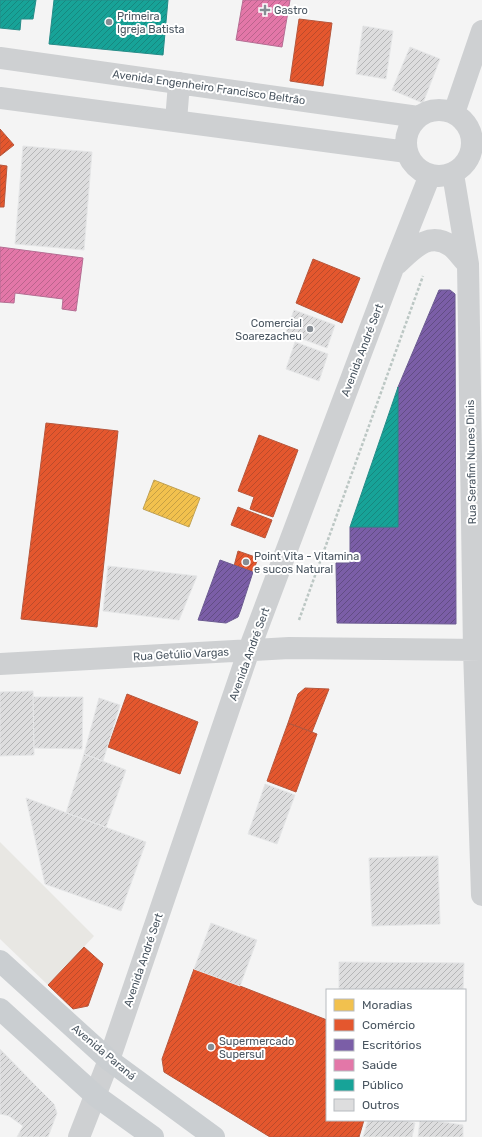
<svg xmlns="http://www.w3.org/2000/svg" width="482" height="1137" viewBox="0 0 482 1137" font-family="Rubik,sans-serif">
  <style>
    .commercial { fill: #e8e7e3 }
    .homes { fill: url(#homes-hatch); stroke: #c0a154 }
    .shops { fill: url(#shops-hatch); stroke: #b6573d }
    .offices { fill: url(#offices-hatch); stroke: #6c5c92 }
    .health { fill: url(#health-hatch); stroke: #b56d93 }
    .public { fill: url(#public-hatch); stroke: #268c88 }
    .building { fill: url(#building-hatch); stroke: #e5e6e7 }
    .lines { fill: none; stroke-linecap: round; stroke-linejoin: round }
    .path { stroke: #bcc7c4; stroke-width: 2.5; stroke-dasharray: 3 2; stroke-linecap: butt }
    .minor { stroke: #ced0d2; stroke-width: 22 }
    .major { stroke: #caced1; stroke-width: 22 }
    .poi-dot { fill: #868d94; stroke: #fff; stroke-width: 1.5 }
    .labels { text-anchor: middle; stroke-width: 4; stroke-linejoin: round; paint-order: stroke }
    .poi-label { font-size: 11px; fill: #4a5661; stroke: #fff; text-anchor: start }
    .street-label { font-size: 11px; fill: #4a5661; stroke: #fff }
  </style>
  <defs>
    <pattern id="homes-hatch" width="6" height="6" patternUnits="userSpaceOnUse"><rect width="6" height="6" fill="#f2c14e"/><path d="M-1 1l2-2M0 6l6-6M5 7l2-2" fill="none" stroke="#c6a044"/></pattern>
    <pattern id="shops-hatch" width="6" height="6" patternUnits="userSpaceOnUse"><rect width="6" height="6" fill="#e4572e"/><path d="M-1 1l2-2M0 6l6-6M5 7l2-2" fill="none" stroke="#bb4b2b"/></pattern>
    <pattern id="offices-hatch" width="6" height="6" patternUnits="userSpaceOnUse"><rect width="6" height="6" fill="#7b5ea7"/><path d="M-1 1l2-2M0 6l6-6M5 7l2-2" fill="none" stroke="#624d84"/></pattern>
    <pattern id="health-hatch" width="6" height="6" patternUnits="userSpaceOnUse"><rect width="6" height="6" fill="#e377a8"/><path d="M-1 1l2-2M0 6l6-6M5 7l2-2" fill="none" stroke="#ba648c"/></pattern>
    <pattern id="public-hatch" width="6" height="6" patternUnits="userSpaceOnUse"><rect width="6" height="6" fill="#17a398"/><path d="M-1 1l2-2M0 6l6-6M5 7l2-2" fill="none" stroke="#17887f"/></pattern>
    <pattern id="building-hatch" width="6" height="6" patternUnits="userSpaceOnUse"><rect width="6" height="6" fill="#ddddde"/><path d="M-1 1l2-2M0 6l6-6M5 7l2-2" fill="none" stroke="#b5b6b7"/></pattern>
  </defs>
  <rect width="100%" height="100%" fill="#f4f4f4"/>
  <path class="commercial" d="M0 842 94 936 48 985 0 939Z"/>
  <path class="homes" d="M154 480 200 498 189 527 143 509Z"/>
  <path class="shops" d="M299 19 332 23 323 86 290 81Z
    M0 129 14 145 0 156Z
    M0 165 7 166 4 207H0Z
    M313 259 360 278 342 323 296 303Z
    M46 423 118 431 97 627 21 619Z
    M259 435 298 450 273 517 250 509 254 497 238 491Z
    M238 507 272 520 265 538 231 525Z
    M238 551 258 558 253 572 234 566Z
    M305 688 329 689 312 732 288 723 298 694Z
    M127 694 198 722 180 774 108 747Z
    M288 723 317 734 296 792 267 781Z
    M84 947 103 964 88 1006 73 1009 48 985Z
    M194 969 240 986 327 1020V1120H364L359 1137H270L164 1072 162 1059Z"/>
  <path class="offices" d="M439 290H450L455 294 456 624 337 623 336 563H350V527H398L397 461 398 387Z
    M220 560 253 572 241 609 238 617 226 623 198 620Z"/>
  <path class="health" d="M243 0H290L282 47 236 40Z
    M0 247 83 258 76 311 62 309 63 299 15 293 14 303 0 302Z"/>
  <path class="public" d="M0 0H36L33 19H21L20 30 0 28Z
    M54 0H168L163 55 49 44Z
    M398 387V527H350Z"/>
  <path class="building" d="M363 26 393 31 386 79 356 74Z
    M410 47 440 59 423 103 392 90Z
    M23 146 92 152 84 250 15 244Z
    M294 310 335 325 327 348 286 333Z
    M295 342 328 354 319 381 286 369Z
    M108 566 197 576 179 620 103 611Z
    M33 691 34 755 0 756V692Z
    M33 697H83L82 749 34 748Z
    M99 698 120 705 103 761 84 754Z
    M84 754 126 770 106 827 66 813Z
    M265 784 295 795 277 844 248 834Z
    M26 798 146 842 121 911 45 884Z
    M438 856 440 924 372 926 369 858Z
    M211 923 257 940 240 986 194 969Z
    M339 962 464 963 463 990H339Z
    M0 1049 37 1087 10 1116 0 1114Z
    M37 1087 54 1104 57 1113 48 1137H17L23 1126 9 1116Z
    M368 1120H401L415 1123 412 1137H363Z
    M420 1120H428L463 1125V1137H418Z"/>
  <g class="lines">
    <path class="path" d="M299 620 423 276"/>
    <path class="minor" d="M0 58 418 117
      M0 98 407 152
      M406 143a33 33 0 1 1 66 0a33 33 0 1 1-66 0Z
      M454 113 482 31
      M176 121 179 83
      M453 174 468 264 474 650 482 895
      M397 264C412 250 429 230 451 246 457 250 462 259 468 264
      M0 664 289 648 482 650
      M79 1137 109 1060 249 650 393 268 430 175"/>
    <path class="major" d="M0 961 109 1060 214 1137
      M0 1009 96 1096 153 1137"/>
  </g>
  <g class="poi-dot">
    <path d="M263 4h4v4h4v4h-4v4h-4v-4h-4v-4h4z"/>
    <circle cx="109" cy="22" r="4"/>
    <circle cx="310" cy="329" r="4"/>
    <circle cx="246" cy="562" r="4"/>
    <circle cx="211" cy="1047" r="4"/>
  </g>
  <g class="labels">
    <g class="poi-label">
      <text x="274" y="14">Gastro</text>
      <text x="117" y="20">Primeira<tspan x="117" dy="13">Igreja Batista</tspan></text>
      <text x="302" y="327" text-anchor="end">Comercial<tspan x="302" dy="13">Soarezacheu</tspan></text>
      <text x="254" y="560">Point Vita - Vitamina<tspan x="254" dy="13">e sucos Natural</tspan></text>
      <text x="219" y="1045">Supermercado<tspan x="219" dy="13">Supersul</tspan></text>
    </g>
    <g class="street-label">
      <text transform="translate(209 87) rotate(8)" y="4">Avenida Engenheiro Francisco Beltrão</text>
      <text transform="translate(362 350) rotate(-69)" y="4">Avenida André Sert</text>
      <text transform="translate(471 462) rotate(-91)" y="4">Rua Serafim Nunes Dinis</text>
      <text transform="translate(181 654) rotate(-3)" y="4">Rua Getúlio Vargas</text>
      <text transform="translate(249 654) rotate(-70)" y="4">Avenida André Sert</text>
      <text transform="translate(143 960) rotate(-71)" y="4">Avenida André Sert</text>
      <text transform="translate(104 1052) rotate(40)" y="4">Avenida Paraná</text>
    </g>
  </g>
  <rect x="326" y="989" width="140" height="132" fill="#ffffff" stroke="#b7bbc0"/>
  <rect x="334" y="999" width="20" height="12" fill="#f2c14e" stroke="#b7bbc0"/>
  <text x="362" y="1009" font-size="12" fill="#4a5661">Moradias</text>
  <rect x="334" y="1019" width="20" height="12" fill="#e4572e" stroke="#b7bbc0"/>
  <text x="362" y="1029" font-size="12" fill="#4a5661">Comércio</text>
  <rect x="334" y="1039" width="20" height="12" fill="#7b5ea7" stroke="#b7bbc0"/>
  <text x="362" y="1049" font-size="12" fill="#4a5661">Escritórios</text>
  <rect x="334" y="1059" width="20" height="12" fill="#e377a8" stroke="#b7bbc0"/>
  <text x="362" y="1069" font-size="12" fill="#4a5661">Saúde</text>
  <rect x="334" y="1079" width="20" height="12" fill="#17a398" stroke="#b7bbc0"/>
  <text x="362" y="1089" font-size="12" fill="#4a5661">Público</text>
  <rect x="334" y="1099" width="20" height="12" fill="#ddddde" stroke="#b7bbc0"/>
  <text x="362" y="1109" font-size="12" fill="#4a5661">Outros</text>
</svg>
